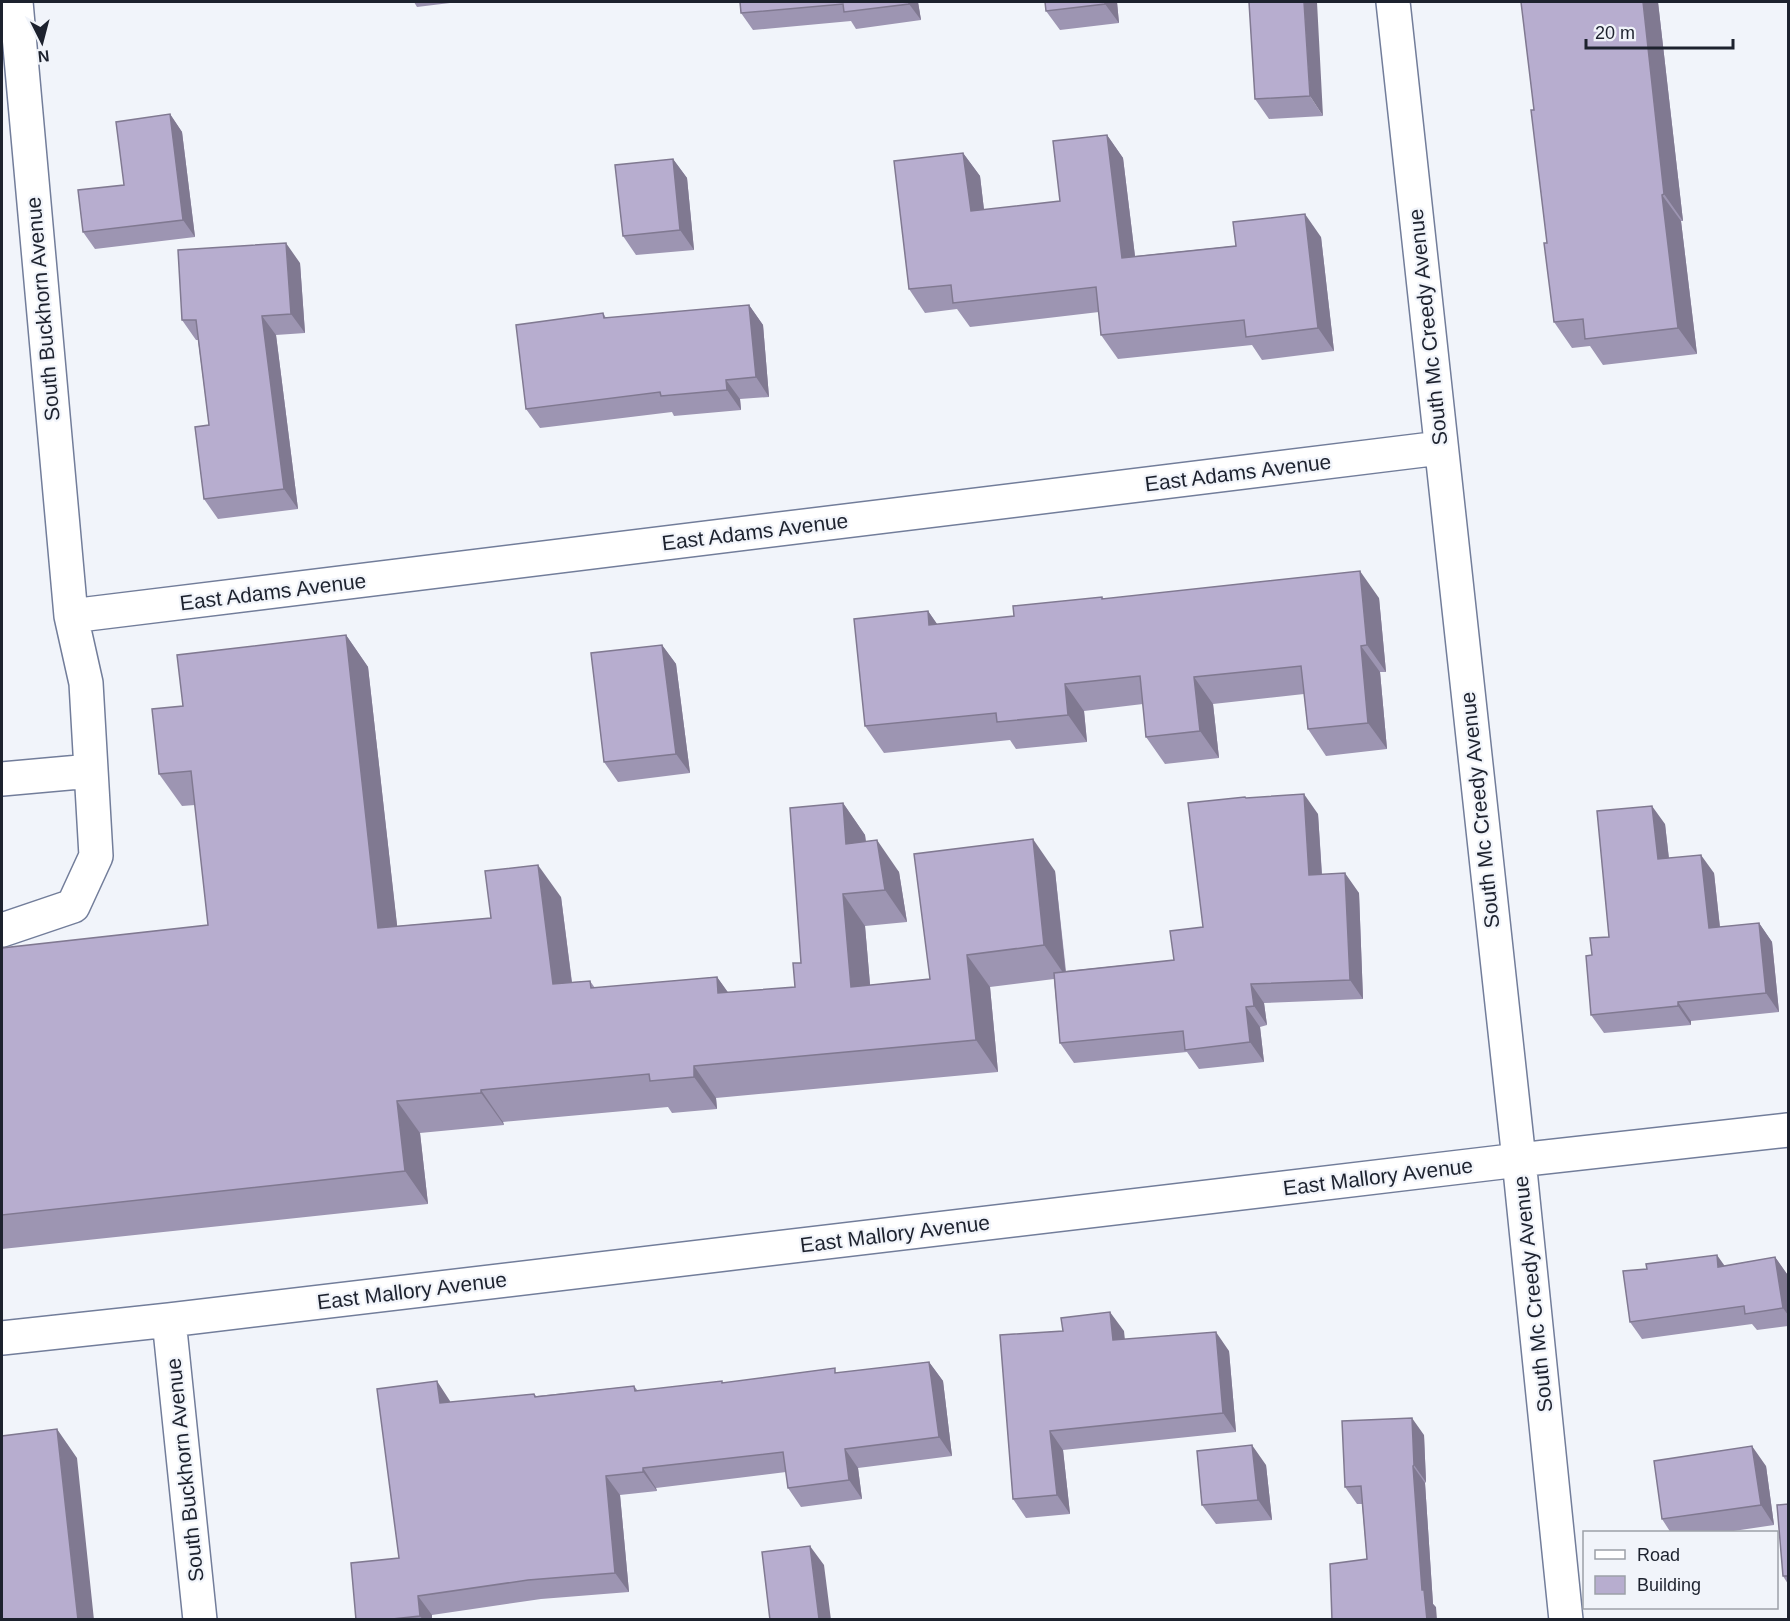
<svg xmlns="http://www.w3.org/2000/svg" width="1790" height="1621" viewBox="0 0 1790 1621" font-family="Arial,sans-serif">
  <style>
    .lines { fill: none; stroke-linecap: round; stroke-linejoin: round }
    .minor-casing { stroke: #727d9a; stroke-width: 36 }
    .minor { stroke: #fff; stroke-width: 33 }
    .wall { fill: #9d95b2 }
    .shaded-wall { fill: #807991 }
    .building { fill: #b7adcf; stroke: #807991; stroke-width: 1.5 }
    .labels { text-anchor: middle; stroke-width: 4.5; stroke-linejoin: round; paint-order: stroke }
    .street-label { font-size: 21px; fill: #1d222e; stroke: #f1f4fa }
  </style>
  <rect width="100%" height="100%" fill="#f1f4fa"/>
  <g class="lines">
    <g class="minor-casing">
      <path id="minor" d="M1393 2 1519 1160 1566 1620
        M71 616 1440 448
        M2 779 91 771
        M2 930 73 906 96 856 86 683 71 616 16 2
        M169 1320 200 1620
        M2 1338 169 1320 1519 1160 1788 1130"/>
    </g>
    <use href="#minor" class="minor"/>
  </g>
  <path class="wall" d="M414 2H458L417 7Z
    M740 2H918L921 20 856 29 851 21 753 30 741 13Z
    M1045 2H1117L1119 23 1060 30 1046 11Z
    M1249 2 1323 116 1269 119 1255 99Z
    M1658 2 1683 221H1681L1697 354 1603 365 1590 346 1572 348 1554 322 1547 243Z
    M170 114 182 132 195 237 95 249 83 232 124 185Z
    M1107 135 1123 158 1135 256 1321 237 1334 351 1262 360 1252 345 1118 359 1101 335 1099 312 970 327 957 309 925 313 909 289 963 153 980 176 984 210 1060 201Z
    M673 159 687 178 694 250 636 255 623 236Z
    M300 263 305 333 276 335 298 509 218 519 204 499 209 425 198 340H196L182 320Z
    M749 305 763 325 769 397 740 399 741 410 674 416 672 412 540 428 526 409 603 313 606 318Z
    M1102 597 1104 599 1379 598 1386 672H1380L1387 749 1326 756 1308 729 1304 694 1213 704 1219 758 1165 764 1146 737 1143 704 1084 711 1087 742 1016 749 1010 740 884 753 865 726 928 611 937 624 1014 616Z
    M346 635 368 667 397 926 491 918 561 897 572 982 590 981 595 988 717 977 728 993 795 987 843 803 865 835 866 841 899 872 907 922 865 926 870 985 930 979 1055 871 1066 971 1174 960 1203 927 1246 798 1318 814 1322 874 1359 893 1363 999 1264 1003 1267 1025 1260 1027 1264 1062 1199 1069 1187 1052 1074 1063 1060 1043 1054 979 990 987 998 1072 716 1098 717 1109 672 1113 668 1107 503 1122 504 1125 420 1133 428 1204 2 1249V948L208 925 195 805 182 806 159 774 183 706Z
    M662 645 676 664 690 773 618 782 604 762Z
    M1665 824 1669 858 1714 873 1720 927 1759 923 1772 942 1779 1012 1691 1021V1025L1604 1033 1591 1015 1592 955 1609 937Z
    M1775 1257 1787 1274 1788 1282V1326L1757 1330 1752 1324 1642 1339 1630 1322 1724 1266Z
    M1124 1331V1339L1229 1351 1236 1432 1063 1450 1070 1514 1026 1518 1013 1499 1000 1335Z
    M929 1362 943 1381 952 1456 858 1468 862 1499 801 1507 788 1488 786 1472 656 1488 657 1491 620 1495 629 1592 541 1599 432 1615V1620H356L399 1558 450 1401V1402L534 1394 536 1396 634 1386 638 1391 838 1373Z
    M1424 1435 1426 1482 1425 1483 1433 1604 1436 1607 1367 1559 1362 1504H1357L1345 1487Z
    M1266 1465 1272 1520 1216 1524 1202 1505Z
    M1766 1466 1774 1525 1720 1533H1671L1662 1519Z
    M1788 1504V1584L1783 1576Z"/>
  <path class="shaded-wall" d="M909 2H918L921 20 909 4Z
    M1105 2H1117L1119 23 1105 4Z
    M1304 2H1317L1323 116 1310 96Z
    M1643 2H1658L1683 221 1664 194Z
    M170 114 182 132 195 237 183 220Z
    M1107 135 1123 158 1138 281 1122 258Z
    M963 153 980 176 987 235 971 211Z
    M673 159 687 178 694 250 680 230Z
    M1662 195 1681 221 1697 354 1678 328Z
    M1305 214 1321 237 1334 351 1318 328Z
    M286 243 300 263 305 333 291 314Z
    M749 305 763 325 769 397 756 377Z
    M262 316 276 335 298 509 284 489Z
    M726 380 740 399 741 410 727 390Z
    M1360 571 1379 598 1386 672 1367 645Z
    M928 611 946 637 929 625Z
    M346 635 368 667 401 960 378 928Z
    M662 645 676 664 690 773 676 754Z
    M1361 646 1380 672 1387 749 1368 723Z
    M1194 677 1213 704 1219 758 1200 731Z
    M1065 684 1084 711 1087 742 1068 715Z
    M1304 794 1318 814 1323 894 1309 875Z
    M843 803 865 835 869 876 846 844Z
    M1652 806 1665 824 1671 878 1658 859Z
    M1033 839 1055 871 1066 977 1044 945Z
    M877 840 899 872 907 922 885 890Z
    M1701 855 1714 873 1722 947 1709 928Z
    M538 865 561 897 576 1016 553 984Z
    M1345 873 1359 893 1363 999 1350 980Z
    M843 894 865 926 873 1019 851 987Z
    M1759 923 1772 942 1779 1012 1766 993Z
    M967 955 990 987 998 1072 976 1040Z
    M717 977 740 1009 718 993Z
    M1251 984 1264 1003 1267 1025 1254 1006Z
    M1678 1002 1691 1021V1025L1678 1006Z
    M1246 1007 1260 1027 1264 1062 1250 1042Z
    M694 1066 716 1098 717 1109 694 1077Z
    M481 1090 503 1122 504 1125 481 1093Z
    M397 1101 420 1133 428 1204 405 1171Z
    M1717 1255 1729 1272 1718 1267Z
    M1775 1257 1787 1274 1788 1282V1315L1783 1308Z
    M1110 1312 1124 1331 1127 1359 1113 1340Z
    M1216 1332 1229 1351 1236 1432 1223 1413Z
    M929 1362 943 1381 952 1456 939 1437Z
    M437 1381 450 1401 453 1422 440 1403Z
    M1412 1418 1424 1435 1426 1482 1414 1465Z
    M57 1429 77 1458 94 1620H78Z
    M1050 1431 1063 1450 1070 1514 1057 1495Z
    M1252 1445 1266 1465 1272 1520 1258 1500Z
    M1752 1446 1766 1466 1774 1525 1761 1505Z
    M845 1449 858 1468 862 1499 849 1480Z
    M1413 1466 1425 1483 1433 1604 1436 1607 1437 1620H1427L1422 1590Z
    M643 1468 656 1488 657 1491 643 1472Z
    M606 1476 620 1495 629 1592 615 1573Z
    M810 1546 824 1565 831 1620H820L819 1619Z
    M418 1596 432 1615V1620H423L420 1616Z"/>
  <path class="building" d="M740 2H909V4L844 12 843 4 741 13Z
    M1045 2H1105V4L1046 11Z
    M1249 2H1304L1310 96 1255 99Z
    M1521 2H1643L1664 194 1662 195 1678 328 1585 339 1583 319 1554 322 1544 243H1547L1531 110H1534Z
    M170 114 183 220 83 232 78 190 124 185 116 122Z
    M1107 135 1122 258 1236 246 1233 222 1305 214 1318 328 1246 337 1244 320 1101 335 1096 287 953 303 951 285 909 289 894 161 963 153 971 211 1060 201 1053 141Z
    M673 159 680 230 623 236 615 165Z
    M286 243 291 314 262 316 284 489 204 499 195 427 209 425 196 320H182L178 250Z
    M749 305 756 377 726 380 727 390 661 396 660 392 526 409 516 325 603 313 604 318Z
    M1360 571 1367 645 1361 646 1368 723 1308 729 1301 666 1194 677 1200 731 1146 737 1140 676 1065 684 1068 715 997 722 996 713 865 726 854 619 928 611 929 625 1014 616 1013 606 1102 597V599Z
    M346 635 378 928 491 918 485 871 538 865 553 984 590 981 591 988 717 977 718 993 795 987 793 963H801L790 808 843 803 846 844 877 840 885 890 843 894 851 987 930 979 914 854 1033 839 1044 945 967 955 976 1040 694 1066V1077L650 1081 649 1074 481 1090V1093L397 1101 405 1171 2 1215V948L208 925 191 771 159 774 152 709 183 706 177 655Z
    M662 645 676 754 604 762 591 653Z
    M1304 794 1309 875 1345 873 1350 980 1251 984 1254 1006 1246 1007 1250 1042 1185 1050 1183 1031 1060 1043 1054 973 1174 960 1170 931 1203 927 1188 803 1245 797 1246 798Z
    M1652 806 1658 859 1701 855 1709 928 1759 923 1766 993 1678 1002V1006L1591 1015 1586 956 1592 955 1590 938 1609 937 1597 811Z
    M1717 1255 1718 1267 1775 1257 1783 1308 1745 1314 1744 1306 1630 1322 1623 1271 1647 1269 1646 1264Z
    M1110 1312 1113 1340 1216 1332 1223 1413 1050 1431 1057 1495 1013 1499 1000 1335 1063 1331 1061 1318Z
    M929 1362 939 1437 845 1449 849 1480 788 1488 783 1452 643 1468V1472L606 1476 615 1573 528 1580 418 1596 420 1616 383 1620H356L351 1563 399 1558 377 1389 437 1381 440 1403 534 1394 535 1397 634 1386 635 1391 722 1381V1383L835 1368V1373Z
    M1412 1418 1414 1465 1413 1466 1422 1590H1424L1427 1620H1332L1330 1564 1367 1559 1361 1486 1345 1487 1342 1421Z
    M57 1429 78 1620H2V1436Z
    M1252 1445 1258 1500 1202 1505 1197 1451Z
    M1752 1446 1761 1505 1662 1519 1654 1461Z
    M1788 1504V1576H1783L1777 1505Z
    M810 1546 819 1619 770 1620 762 1552Z"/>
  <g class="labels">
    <g class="street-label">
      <text transform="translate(43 309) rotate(-95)" y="7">South Buckhorn Avenue</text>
      <text transform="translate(1428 327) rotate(-96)" y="7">South Mc Creedy Avenue</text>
      <text transform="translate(1238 473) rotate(-7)" y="7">East Adams Avenue</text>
      <text transform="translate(755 532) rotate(-7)" y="7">East Adams Avenue</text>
      <text transform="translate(273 592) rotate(-7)" y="7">East Adams Avenue</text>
      <text transform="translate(1480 810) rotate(-96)" y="7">South Mc Creedy Avenue</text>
      <text transform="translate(1378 1177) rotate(-7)" y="7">East Mallory Avenue</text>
      <text transform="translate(895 1234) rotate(-7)" y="7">East Mallory Avenue</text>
      <text transform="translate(412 1291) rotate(-7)" y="7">East Mallory Avenue</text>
      <text transform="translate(1533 1294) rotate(-96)" y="7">South Mc Creedy Avenue</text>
      <text transform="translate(185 1470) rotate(-96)" y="7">South Buckhorn Avenue</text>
    </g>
  </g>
  <rect width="1790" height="1621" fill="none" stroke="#1d222e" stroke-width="6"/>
  <rect x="1583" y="1531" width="195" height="78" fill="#f1f4fa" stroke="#9ca0a8" stroke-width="1.5"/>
  <rect x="1595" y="1550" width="30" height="9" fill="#ffffff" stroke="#9ca0a8" stroke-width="1.5"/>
  <text x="1637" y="1561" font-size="18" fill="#1d222e">Road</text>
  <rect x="1595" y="1576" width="30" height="18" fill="#b7adcf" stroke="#9ca0a8" stroke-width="1.5"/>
  <text x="1637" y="1591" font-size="18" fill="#1d222e">Building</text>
  <g transform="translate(42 42) rotate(174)" stroke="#f1f4fa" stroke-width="4.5" paint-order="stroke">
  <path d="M0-4.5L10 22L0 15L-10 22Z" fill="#1d222e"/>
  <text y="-9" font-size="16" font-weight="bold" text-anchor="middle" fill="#1d222e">N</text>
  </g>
  <path d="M1586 39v9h147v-9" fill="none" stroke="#1d222e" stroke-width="3"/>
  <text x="1595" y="39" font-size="18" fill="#1d222e" stroke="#f1f4fa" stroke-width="4.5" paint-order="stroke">20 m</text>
</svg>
